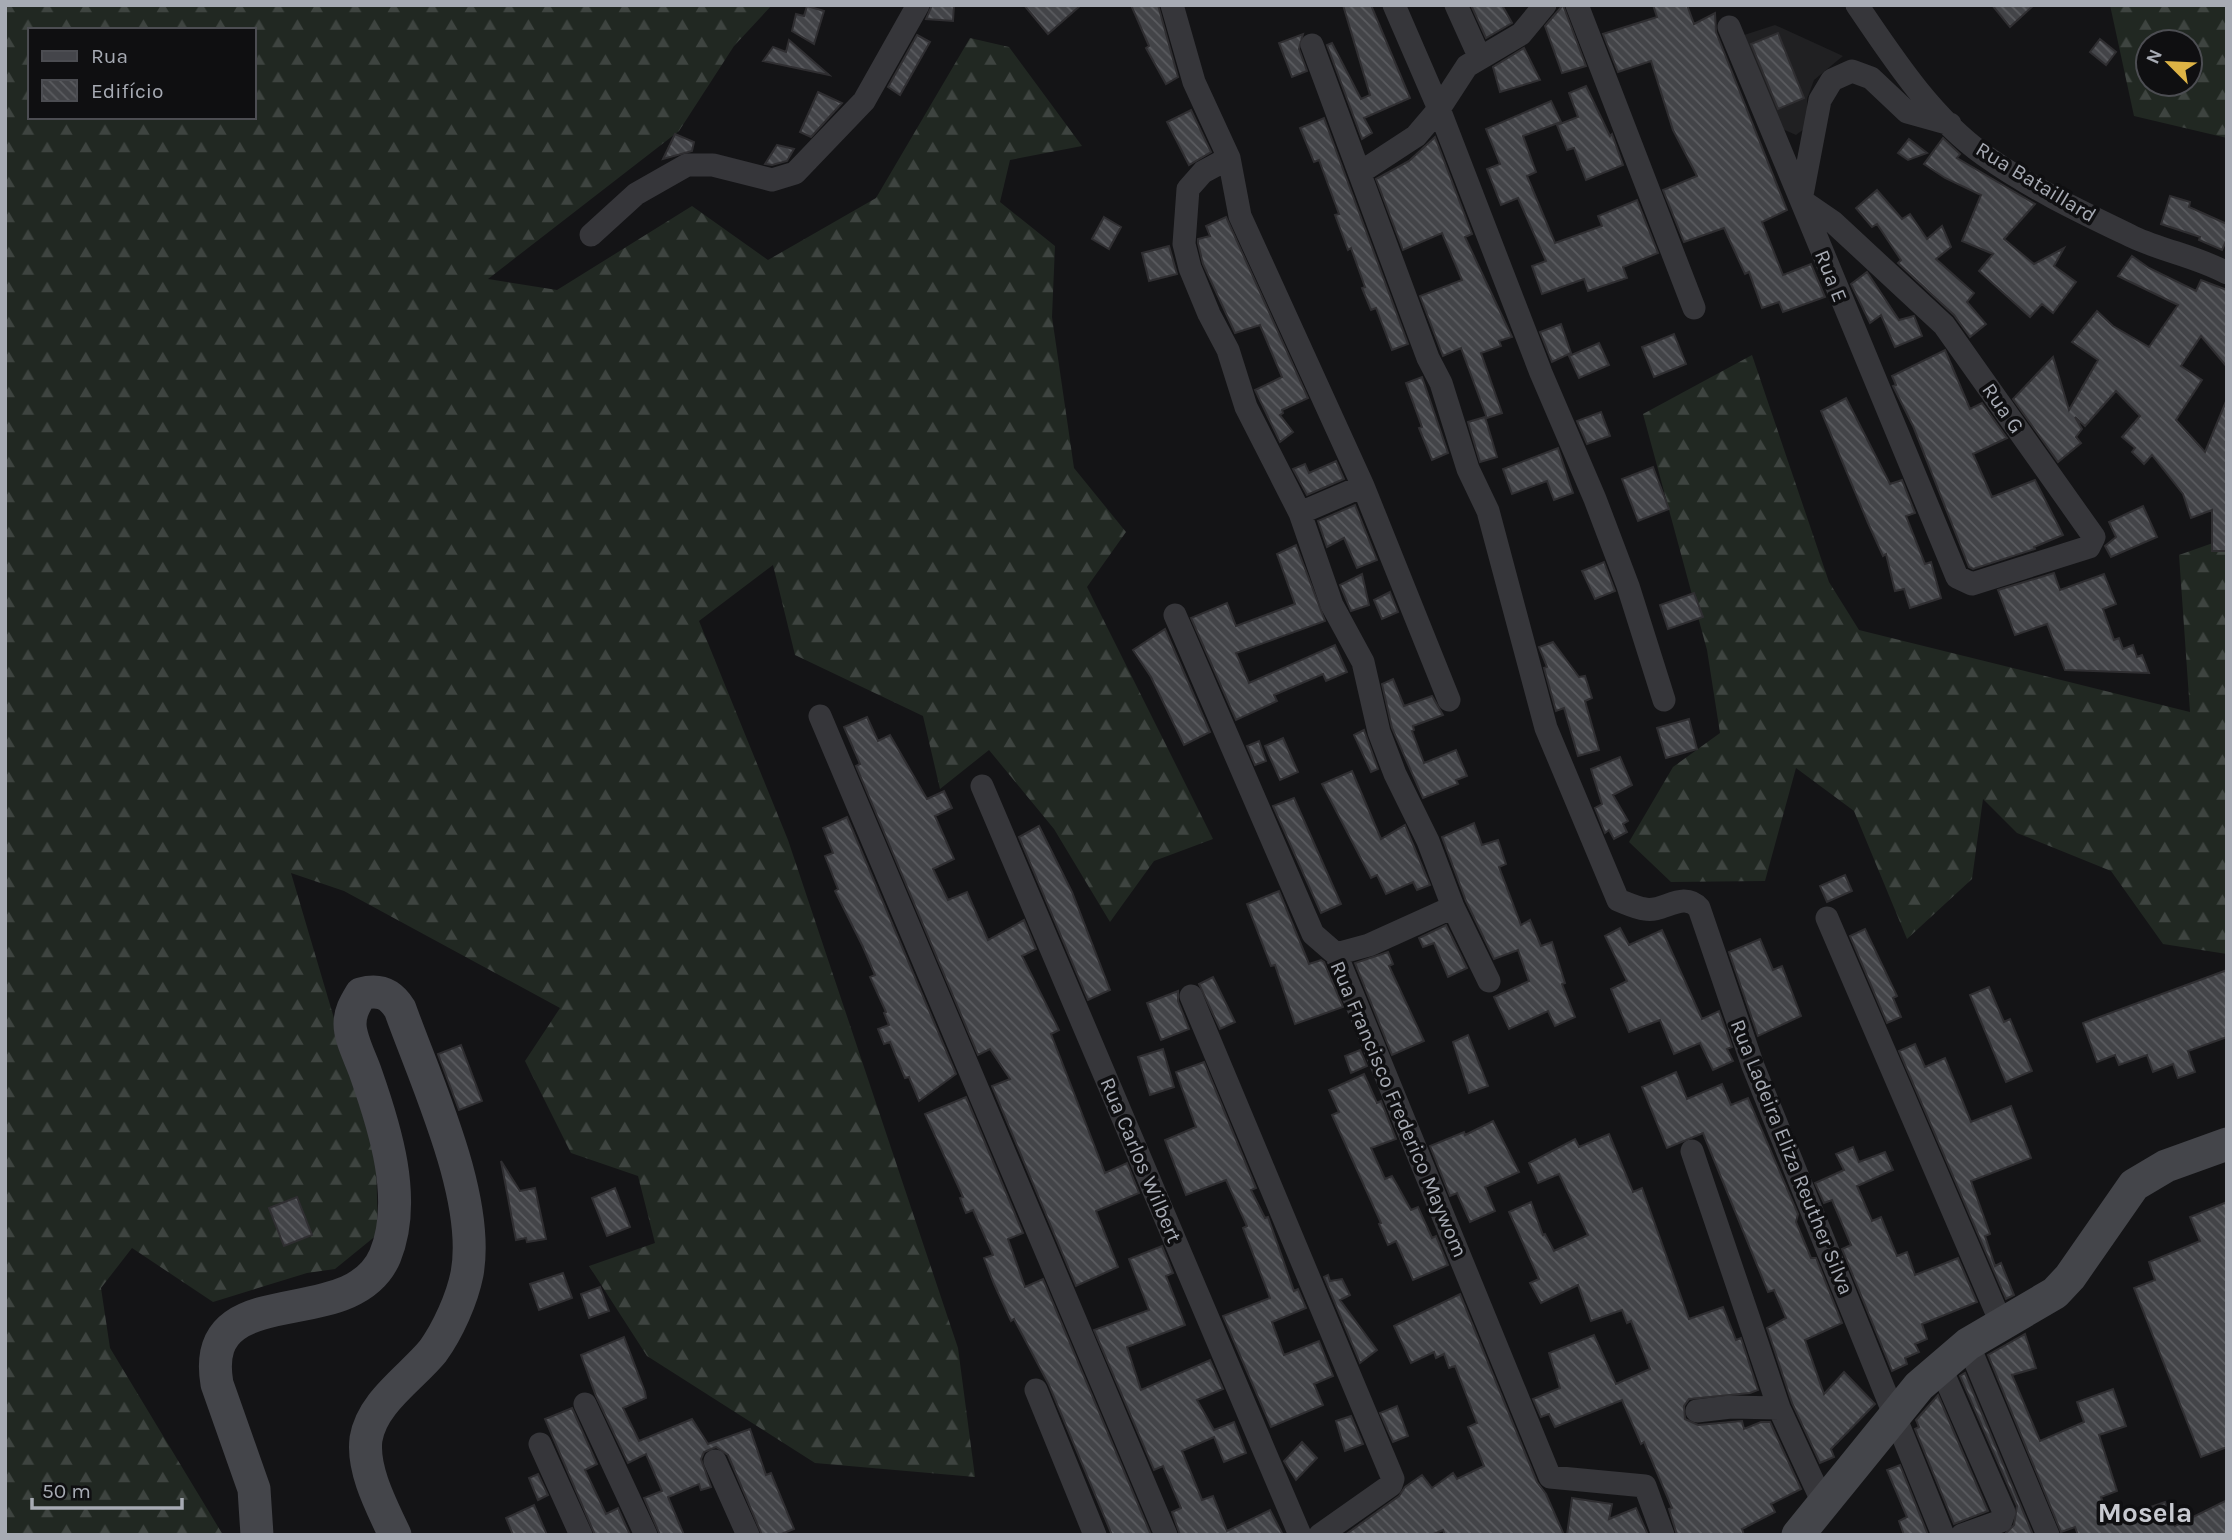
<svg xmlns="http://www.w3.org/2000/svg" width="2232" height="1540" viewBox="0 0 2232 1540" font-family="Karla,sans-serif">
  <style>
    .built { fill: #202022 }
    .forest { fill: url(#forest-firs); fill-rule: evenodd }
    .building { fill: url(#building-back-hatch); stroke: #2f2e31; stroke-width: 2 }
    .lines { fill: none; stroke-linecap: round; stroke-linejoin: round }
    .street { stroke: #36363a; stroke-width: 23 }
    .secondary { stroke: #44454a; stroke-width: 33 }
    .labels { text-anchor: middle; stroke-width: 7; stroke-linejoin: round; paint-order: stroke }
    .street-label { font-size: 21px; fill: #a7abb4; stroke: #0f0f11 }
    .district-label { font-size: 28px; font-weight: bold; fill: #c8cad1; stroke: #0f0f11 }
  </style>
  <defs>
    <pattern id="forest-firs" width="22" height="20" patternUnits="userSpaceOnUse" patternTransform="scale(1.75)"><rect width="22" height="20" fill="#212822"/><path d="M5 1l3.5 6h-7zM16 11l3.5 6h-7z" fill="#3e4440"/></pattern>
    <pattern id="building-back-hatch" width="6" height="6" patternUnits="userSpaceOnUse" patternTransform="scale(1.75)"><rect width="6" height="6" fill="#434448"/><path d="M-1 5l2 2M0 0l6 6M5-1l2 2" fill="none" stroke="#5b5c60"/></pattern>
  </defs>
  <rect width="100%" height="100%" fill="#141416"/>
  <path class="built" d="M1775 25 1843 56 1814 80 1807 99V119L1804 129 1796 135 1778 127 1741 36Z"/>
  <path class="forest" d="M5 5H772L734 46 679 131 488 279 557 290 692 206 768 260 876 198 970 38 1009 47 1082 146 1010 160 1000 202 1055 246 1052 317 1074 468 1126 532 1087 587 1213 839 1154 861 1110 922 1054 829 989 750 940 789 923 716 795 655 773 565 699 621 788 840 958 1348 975 1477 815 1463 647 1356 589 1266 655 1243 638 1176 571 1153 525 1061 560 1008 344 891 291 873 376 1160 378 1234 335 1269 307 1273 213 1302 132 1248 101 1288 110 1348 223 1535H5ZM30 30H254V117H30Z
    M2110 5H2227V138L2134 116ZM2148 42H2190V84H2148Z
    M1752 355 1829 582 1859 630 2190 712 2179 555 2227 538V954L2163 944 2111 871 2017 833 1983 799 1972 879 1907 939 1854 811 1796 768 1765 881 1671 882 1629 842 1673 767 1720 733 1707 650 1643 414Z"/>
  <path class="building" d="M932 5H954L953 21 926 19Z
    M1024 5H1081L1048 34Z
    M1131 5H1158L1178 77 1166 84 1146 48 1149 46Z
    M1343 5H1371L1410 98 1364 118 1372 133 1362 139 1327 45 1332 43 1361 99 1370 95Z
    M1471 5H1502L1512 23 1486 38Z
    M1563 5 1586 66 1562 73 1545 26Z
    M1653 5H1687L1694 24 1715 13 1716 32 1787 210 1762 222 1783 275 1811 264 1825 297 1783 312 1779 302 1762 308 1749 272 1745 274 1724 228 1684 242 1663 190 1697 176 1673 130 1651 61 1618 72 1603 34 1657 17Z
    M1992 5H2034L2010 27Z
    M807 6 824 11 814 44 792 31 796 14 804 16Z
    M1778 33 1804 98 1778 109 1751 44Z
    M1303 34 1299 49 1307 71 1292 77 1279 43Z
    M917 35 930 42 900 95 888 87Z
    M2100 39 2116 52 2106 65 2090 52Z
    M789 40 829 75 763 61 773 47 786 52Z
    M1524 48 1540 80 1500 92 1493 67Z
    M1586 86 1610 136 1612 134 1623 165 1586 180 1574 148 1567 150 1557 125 1578 117 1569 93Z
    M818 92 842 103 811 137 800 132Z
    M1551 101 1561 122 1523 136 1536 172 1527 176 1555 243 1602 226 1598 216 1637 200 1658 253 1623 267 1627 278 1588 291 1584 279 1542 294 1532 266 1546 261 1518 198 1501 205 1487 169 1500 164 1486 129Z
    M1191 110 1211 152 1189 165 1167 122Z
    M1324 118 1408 344 1392 350 1376 308 1371 310 1362 288 1365 287 1351 248 1348 250 1335 215 1339 214 1319 160 1314 162 1300 128Z
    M675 134 694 142 692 151 663 159Z
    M1435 137 1472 234 1465 237 1512 337 1499 341 1501 346 1481 353 1502 413 1487 418 1461 348 1443 356 1420 296 1462 280 1442 233 1403 250 1376 179 1409 161Z
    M1943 138 1960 154 1957 158 2035 204 2004 239 2034 264 2064 248 2054 266 2076 282 2053 313 2042 304 2030 317 1979 271 1993 254 1962 241 1981 195 1945 178 1924 164Z
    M1909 139 1927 153 1908 160 1898 153Z
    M777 145 794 149 787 161 772 165 765 164Z
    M1877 190 1902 219 1910 214 1927 239 1942 226 1951 247 1936 259 1974 293 1967 302 1986 324 1970 337 1954 315 1898 263 1901 260 1877 224 1872 227 1856 208Z
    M2170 196 2190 202 2189 207 2227 224V239L2222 250 2199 240 2200 237 2161 224Z
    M1104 217 1121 227 1109 249 1092 239Z
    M1226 217 1308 398 1282 410 1283 413 1280 415 1293 432 1280 442 1255 390 1282 377 1260 325 1235 333 1203 264 1198 243V239L1210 236 1206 226Z
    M1169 246 1177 274 1149 281 1142 253Z
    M2132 256 2149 268 2196 291 2201 280 2227 290V367L2201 336 2181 366 2202 380 2176 420 2205 452 2227 399V551H2212V510L2191 518 2183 494 2152 455 2144 464 2132 452 2135 448 2122 437 2140 416 2116 391 2085 426 2075 417 2082 429 2076 437 2081 443 2058 462 2013 399 2053 357 2069 410 2098 360 2072 342 2097 311 2113 326 2149 347 2178 305 2118 276Z
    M1867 272 1899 320 1914 316 1922 336 1895 347 1881 315 1870 323 1851 284Z
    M1561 324 1571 353 1552 362 1540 332Z
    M1674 334 1686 364 1654 377 1642 347Z
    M1599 343 1609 365 1579 378 1569 356Z
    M1945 350 1970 409 1982 403 2007 438 1973 454 1992 497 2035 480 2063 535 2034 547 2035 549 1973 569 1969 567 1913 426 1893 386 1896 385 1892 376Z
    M1422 377 1448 453 1432 460 1419 428 1422 427 1406 383Z
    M1846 398 1890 484 1902 480 1915 513 1906 516 1925 564 1931 562 1941 598 1910 608 1904 589 1895 591 1886 554 1883 556 1868 523 1821 411Z
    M1601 412 1610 436 1587 444 1577 421Z
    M1485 417 1497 457 1480 462 1468 422Z
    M1558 448 1573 493 1554 500 1547 481 1512 494 1503 469Z
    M1336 461 1344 479 1307 495 1293 469 1305 464 1309 473Z
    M1653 467 1669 509 1638 521 1622 479Z
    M1355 505 1377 560 1357 568 1344 538 1327 547 1318 521Z
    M2143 506 2157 537 2111 557 2105 546 2116 537 2109 522Z
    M1296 545 1325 621 1236 653 1249 683 1335 645 1347 672 1326 681 1323 674 1274 695 1277 701 1236 720 1191 618 1227 603 1236 626 1295 604 1277 554Z
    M1604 562 1615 591 1595 599 1582 571Z
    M2054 573 2060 590 2104 574 2116 604 2103 609 2114 640 2119 638 2123 649 2133 645 2137 657 2142 655 2149 673 2065 670 2047 624 2015 635 1998 590Z
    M1362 574 1369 605 1351 611 1340 585Z
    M1390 592 1398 612 1382 619 1374 600Z
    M1694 593 1703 617 1668 629 1660 605Z
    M1165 629 1210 732 1184 745 1151 677 1133 650Z
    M1553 642 1579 677 1585 676 1592 698 1585 701 1599 750 1578 756 1564 708 1556 711 1544 668 1547 667 1539 647Z
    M1393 679 1404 706 1432 696 1443 715 1413 726 1414 730 1412 731 1424 763 1456 750 1467 776 1456 780 1458 784 1423 798 1392 728 1382 684Z
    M867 717 878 741 890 735 927 799 944 791 952 808 935 816 954 859 933 869 948 900 967 892 988 940 1024 920 1036 949 1022 956 1059 1030 1051 1034 1105 1173 1127 1163 1139 1193 1096 1211 1118 1267 1076 1286 992 1086 1010 1079 990 1049 978 1055 856 766 860 764 844 727Z
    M1689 719 1697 749 1666 758 1657 728Z
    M1364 730 1378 769 1371 772 1354 735Z
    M1283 738 1298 772 1280 780 1265 746Z
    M1259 741 1266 761 1255 765 1247 746Z
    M1620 757 1632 785 1613 795 1628 821 1623 824 1627 832 1614 839 1609 830 1605 833 1595 808 1602 804 1591 769Z
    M1352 771 1381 839 1405 825 1430 885 1417 890 1413 882 1386 894 1377 875 1371 878 1322 784Z
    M1294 798 1341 904 1321 913 1273 806Z
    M847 817 956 1074 919 1101 909 1077 905 1078 890 1042 884 1044 878 1029 889 1025 884 1013 886 1012 870 977 875 975 863 947 835 891 838 889 825 856 833 853 823 828Z
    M1474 823 1482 845 1498 840 1506 864 1499 867 1521 925 1530 920 1541 946 1552 942 1565 983 1562 984 1575 1017 1555 1026 1548 1011 1509 1029 1494 997 1529 981 1518 950 1494 959 1466 901 1442 837Z
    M1039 826 1072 892 1110 990 1088 1000 1019 837Z
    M1845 875 1852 891 1827 902 1820 886Z
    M1279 891 1309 964 1321 960 1324 962 1343 1007 1295 1024 1275 965 1271 966 1247 904Z
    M1446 925 1467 968 1448 977 1434 943 1423 947 1419 938Z
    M1620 928 1629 945 1662 930 1702 1019 1719 1011 1732 1047 1727 1049 1733 1061 1713 1070 1700 1043 1674 1054 1660 1020 1629 1032 1611 989 1627 981 1605 936Z
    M1865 929 1897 996 1893 998 1901 1017 1887 1023 1850 936Z
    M1760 939 1773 970 1782 966 1801 1016 1758 1036 1729 952Z
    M1388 952 1393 964 1389 966 1424 1041 1392 1055 1355 963Z
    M2227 970V1037L2188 1051 2195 1072 2178 1078 2173 1064 2153 1072 2147 1055 2119 1065 2115 1055 2097 1062 2083 1023Z
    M1213 977 1235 1022 1220 1029 1199 984Z
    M1989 987 2004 1022 2010 1019 2032 1071 2006 1082 1970 995Z
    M1178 991V1001L1189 1029 1161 1040 1147 1003Z
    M1468 1035 1488 1086 1469 1093 1453 1042Z
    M1915 1044 1925 1067 1945 1058 1971 1122 2011 1106 2031 1158 1971 1181 1990 1234 1985 1236 1995 1266 2001 1263 2014 1295 2006 1299 1899 1051Z
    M461 1045 482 1101 459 1110 438 1054Z
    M1163 1049 1174 1087 1150 1095 1138 1057Z
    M1360 1050 1367 1066 1351 1073 1345 1056Z
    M1204 1062 1256 1188 1251 1190 1265 1218 1268 1217 1294 1291 1298 1289 1306 1308 1272 1322 1284 1355 1319 1341 1333 1376 1314 1384 1323 1405 1271 1427 1223 1316 1270 1298 1243 1228 1247 1226 1226 1180 1186 1195 1165 1140 1196 1127 1176 1072Z
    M1676 1072 1687 1099 1722 1084 1731 1105 1748 1098 1798 1214 1796 1222 1811 1258H1816L1842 1323 1805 1340 1824 1394 1844 1372 1875 1404 1831 1449 1834 1457 1820 1463 1792 1403 1767 1328 1786 1318 1774 1290 1768 1292 1703 1133 1667 1148 1642 1087Z
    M1364 1074 1377 1103 1381 1101 1396 1139 1371 1148 1385 1179 1392 1176 1411 1210 1418 1207 1432 1238 1436 1236 1448 1265 1413 1280 1396 1241 1388 1245 1379 1224 1381 1223 1332 1115 1339 1112 1329 1090Z
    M966 1097 1023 1233 1008 1239 1025 1287 1043 1279 1151 1535H1112L1049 1385 1014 1319 1011 1321 994 1284 984 1258 993 1255 973 1210 966 1213 960 1198 963 1197 925 1114Z
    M1493 1121 1519 1172 1485 1187 1495 1211 1470 1222 1457 1193 1450 1196 1430 1146 1464 1132 1465 1135Z
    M1609 1134 1633 1192 1642 1188 1689 1319 1723 1307 1736 1340 1741 1338 1758 1390 1750 1393 1689 1399 1684 1406 1685 1419 1698 1425 1742 1421 1744 1429 1761 1422H1770L1801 1489 1771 1504 1775 1512 1742 1529 1744 1535H1677L1669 1509 1672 1508 1644 1442 1641 1444 1622 1400 1555 1427 1549 1414 1541 1417 1533 1399 1560 1388 1549 1353 1594 1335 1616 1384 1650 1369 1631 1321 1627 1323 1622 1310 1591 1321 1578 1285 1541 1303 1530 1283 1539 1279 1509 1212 1531 1202 1543 1235 1545 1234 1554 1251 1588 1235 1559 1174 1538 1183 1529 1163 1575 1139 1579 1147Z
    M1853 1147 1859 1162 1885 1152 1893 1170 1857 1186 1872 1221 1881 1217 1897 1256 1907 1252 1915 1275 1958 1258 1977 1302 1922 1324 1927 1339 1915 1344 1919 1352 1905 1358 1907 1364 1892 1371 1842 1249 1851 1245 1832 1200 1824 1203 1815 1183 1844 1170 1836 1154Z
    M501 1161 520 1191 535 1188 546 1239 527 1242 526 1238 516 1240Z
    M615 1188 630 1227 607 1236 592 1198Z
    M297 1197 312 1235 284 1246 269 1208Z
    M2227 1202V1447L2201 1457 2134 1288 2155 1280 2149 1262 2200 1241 2190 1217Z
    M1162 1246 1173 1273 1166 1276 1185 1325 1127 1347 1141 1390 1210 1360 1223 1389 1197 1400 1214 1430 1234 1422 1246 1453 1224 1462 1214 1437 1182 1451 1202 1500 1213 1496 1227 1531 1270 1510 1283 1535H1180L1172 1512 1181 1508 1163 1466 1154 1470 1094 1330 1149 1310 1129 1259Z
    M563 1273 572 1298 539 1310 530 1284Z
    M1328 1275 1330 1281 1342 1279 1350 1295 1340 1300 1377 1350 1360 1363 1324 1277Z
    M600 1287 609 1311 589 1318 581 1294Z
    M1460 1294 1537 1482 1546 1494 1564 1535H1445L1443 1530 1431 1535H1345L1399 1496 1405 1487 1422 1475 1432 1488 1453 1473 1457 1479 1484 1466 1468 1427 1477 1423 1455 1366 1449 1368 1444 1354 1436 1358 1434 1352 1411 1363 1394 1326Z
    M2025 1334 2036 1368 2012 1375 2040 1441 2084 1422 2077 1402 2113 1389 2126 1426 2099 1435 2117 1491 2101 1497 2110 1521 2165 1502 2175 1526 2227 1500V1535H2078L2075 1527 2061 1532 1988 1355Z
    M624 1337 645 1392 646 1398 623 1408 639 1441 692 1419 708 1444 750 1429 766 1475 771 1473 794 1529 779 1535H762L728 1455 716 1447 704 1452 701 1459 711 1487 701 1490 699 1484 668 1497 684 1535H660L644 1498 662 1491 646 1454 628 1463 596 1396 581 1355Z
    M1965 1373 2033 1535H2004L2014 1525 2017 1506 1960 1376Z
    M1938 1395 1988 1511 1954 1524 1915 1429 1919 1427 1916 1420Z
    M1397 1406 1408 1436 1393 1442 1380 1413Z
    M572 1408 597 1464 585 1470 606 1514 618 1508 630 1535H595L545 1419Z
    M1351 1416 1363 1444 1345 1451 1336 1421Z
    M1302 1442 1317 1458 1296 1480 1284 1461Z
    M1900 1465 1928 1535H1904L1899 1521 1907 1517 1887 1470Z
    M538 1474 548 1495 538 1500 529 1478Z
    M1572 1498 1612 1504 1609 1519 1636 1508 1648 1535H1567Z
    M534 1505 547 1535H513L506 1518Z"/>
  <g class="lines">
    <path class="street" d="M1172 5 1194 82 1229 158 1240 216 1363 486 1449 700
      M1394 5 1439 109 1541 373 1595 499 1628 586 1664 700
      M1456 5 1479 56
      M1577 5 1694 308
      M1857 5C1893 58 1931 117 1984 155 2030 188 2081 212 2133 237 2163 251 2198 257 2227 273
      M1729 27 1801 200 1833 222 1944 325 2094 537 2089 547 1972 584 1957 577 1801 200 1820 100 1832 80 1852 71 1871 78 1907 112 1950 124
      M1312 45 1428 358 1441 383 1468 469 1488 511 1546 728 1618 900C1626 903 1636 908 1645 909 1663 913 1683 890 1699 908L1753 1066 1943 1535
      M1229 158 1203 172 1188 189 1184 244 1190 268 1209 314 1228 350 1246 407 1300 513 1332 605 1363 662 1379 732 1395 774 1428 841 1453 907 1489 981
      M1361 172 1416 136 1439 109 1467 66 1521 34 1545 5
      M591 235 636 194 687 165H713L772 180 795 173 864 101 918 5
      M1300 513 1363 486
      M1175 615 1313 934 1336 954 1550 1477 1645 1486 1663 1535
      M820 716 1166 1535
      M982 786 1300 1535
      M1827 918 2002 1325
      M1336 954 1369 945 1453 907
      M1191 996 1393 1479 1391 1485 1320 1535
      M1692 1151 1779 1408 1823 1503
      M1968 1344 2048 1535
      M1940 1366 2004 1512 2001 1521 1962 1535
      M1036 1390 1095 1535
      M585 1404 646 1535
      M1697 1411 1731 1407 1779 1408
      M540 1444 581 1535
      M715 1461 748 1535"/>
    <path class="secondary" d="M257 1535 254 1489 217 1384C198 1274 351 1336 385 1256 408 1200 385 1128 366 1074 361 1059 350 1039 350 1024 350 1012 355 1004 361 994 379 989 390 993 400 1009 426 1082 481 1198 467 1274 462 1299 448 1330 433 1351 411 1378 372 1402 366 1439 362 1470 382 1507 395 1535
      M1798 1535 1919 1386 1968 1344 2055 1293 2070 1277 2134 1185 2166 1166 2227 1144"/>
  </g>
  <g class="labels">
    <g class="street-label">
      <text transform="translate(2036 182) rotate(31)" y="7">Rua Bataillard</text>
      <text transform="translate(1831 276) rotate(68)" y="7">Rua E</text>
      <text transform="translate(2003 408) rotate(55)" y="7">Rua G</text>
      <text transform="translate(1399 1109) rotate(67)" y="7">Rua Francisco Frederico Maywom</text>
      <text transform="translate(1792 1157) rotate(68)" y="7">Rua Ladeira Eliza Reuther Silva</text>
      <text transform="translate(1141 1160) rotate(67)" y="7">Rua Carlos Wilbert</text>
    </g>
    <g class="district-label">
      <text x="2145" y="1522">Mosela</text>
    </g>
  </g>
  <rect width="2232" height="1540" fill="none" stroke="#a7abb4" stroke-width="14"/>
  <rect x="28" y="28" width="228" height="91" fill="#0f0f11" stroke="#4c4d52" stroke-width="2"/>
  <rect x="42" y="51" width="35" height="10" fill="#44454a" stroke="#4c4d52" stroke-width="2"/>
  <text x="91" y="63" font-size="21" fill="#a7abb4">Rua</text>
  <rect x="42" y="80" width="35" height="21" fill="url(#building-back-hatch)" stroke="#4c4d52" stroke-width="2"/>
  <text x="91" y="98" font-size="21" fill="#a7abb4">Edifício</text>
  <g transform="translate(2169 63) rotate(294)"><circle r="33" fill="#0f0f11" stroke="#4c4d52" stroke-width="2"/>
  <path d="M0-5L12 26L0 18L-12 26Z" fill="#ddb345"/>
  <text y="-10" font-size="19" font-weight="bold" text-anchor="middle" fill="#a7abb4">N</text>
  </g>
  <path d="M32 1498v10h150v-10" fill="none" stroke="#a7abb4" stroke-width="3.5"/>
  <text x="42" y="1498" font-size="21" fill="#a7abb4" stroke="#0f0f11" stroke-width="5" paint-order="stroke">50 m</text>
</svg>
